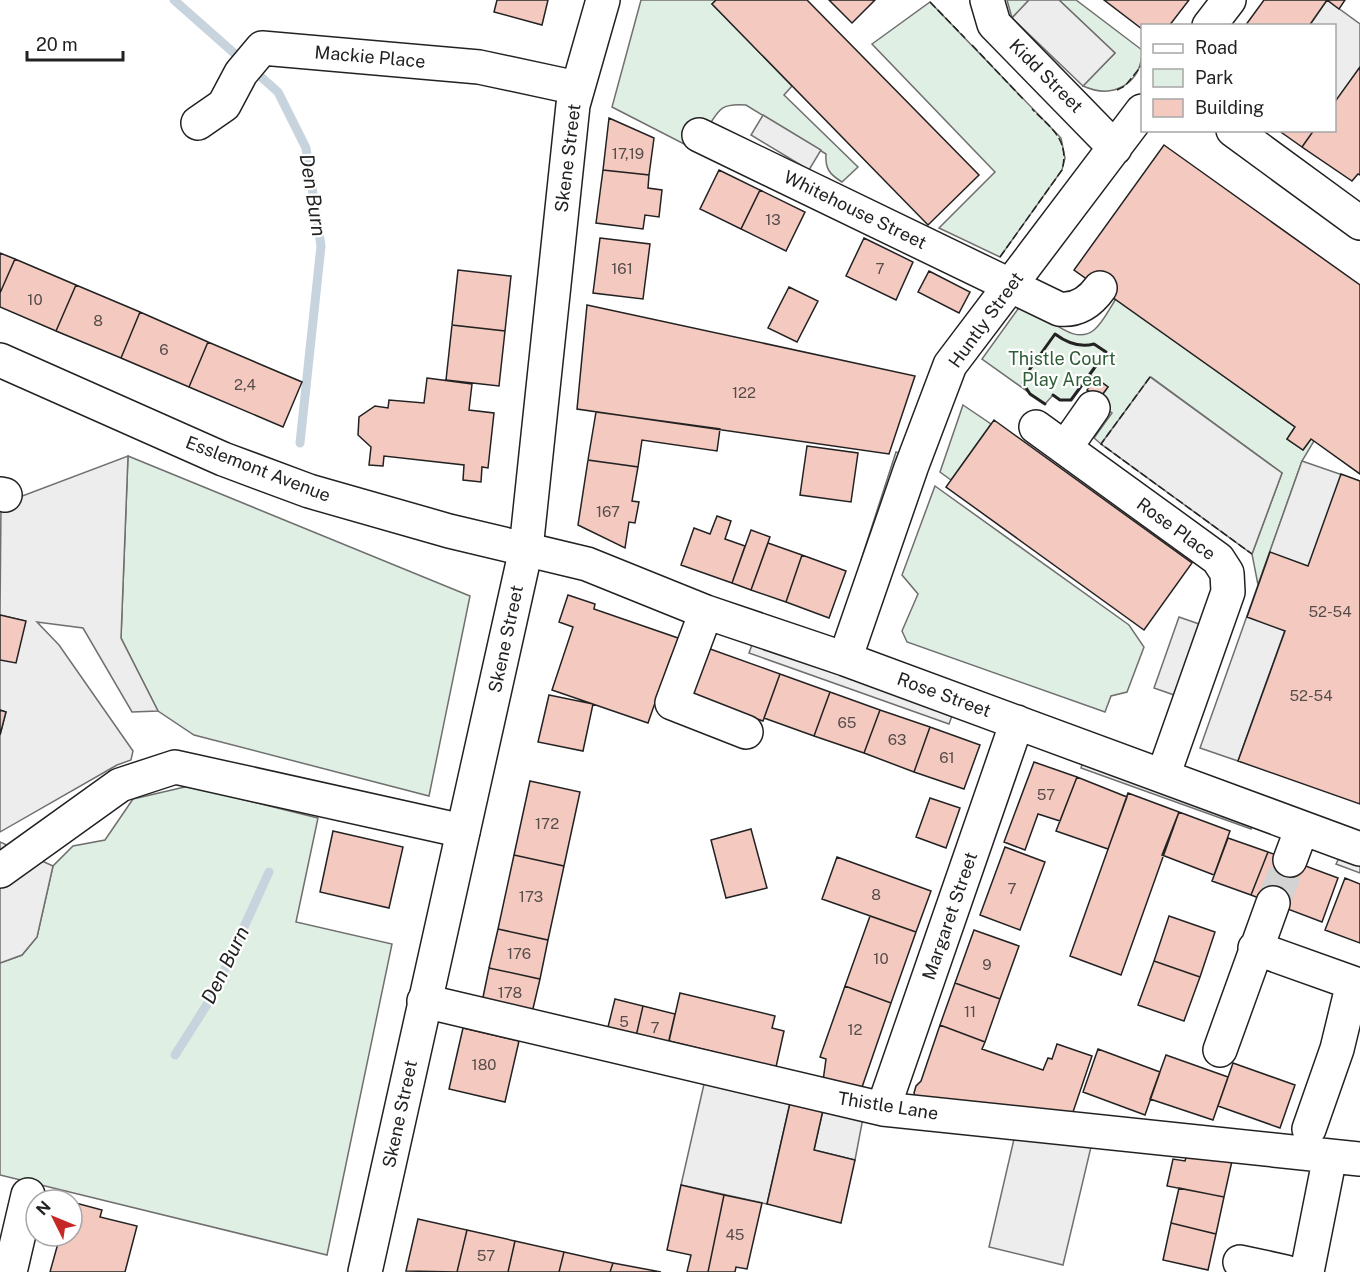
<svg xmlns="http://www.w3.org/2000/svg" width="1360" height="1272" viewBox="0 0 1360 1272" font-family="'Public Sans',sans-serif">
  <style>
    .green { fill: #e0efe3; stroke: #6f6f6f; stroke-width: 1.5 }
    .parking { fill: #ededed; stroke: #6f6f6f; stroke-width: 1.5 }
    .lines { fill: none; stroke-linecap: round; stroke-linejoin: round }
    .stream { stroke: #c7d3dd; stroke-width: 9 }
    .building { fill: #f3c9c0; stroke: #222; stroke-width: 1.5 }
    .minor-tunnel { stroke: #d3d3d3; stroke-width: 33; stroke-dasharray: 33 16; stroke-linecap: butt }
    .minor-casing { stroke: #222; stroke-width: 36 }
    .major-casing { stroke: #222; stroke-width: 36 }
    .minor { stroke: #fff; stroke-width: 33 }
    .major { stroke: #fff; stroke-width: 33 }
    .fence { stroke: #222; stroke-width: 1.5; stroke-dasharray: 8 3; stroke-linecap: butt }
    .wall { stroke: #222; stroke-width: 3 }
    .labels { text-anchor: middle; stroke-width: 4.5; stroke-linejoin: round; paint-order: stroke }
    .number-label { font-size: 15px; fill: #564c4a }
    .street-label { font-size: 18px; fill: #222; stroke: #fff }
    .park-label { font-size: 18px; fill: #2f5e38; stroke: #fff }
    .water-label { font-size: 20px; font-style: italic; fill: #222; stroke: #fff }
  </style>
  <rect width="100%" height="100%" fill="#fff"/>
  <path class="green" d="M641 0H716L712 4 792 86 784 95 858 167 842 182C829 174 825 168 826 154L746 105C721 103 719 109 707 129L696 125 686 145 612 107Z
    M1007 0H1029L1012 18Z
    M1059 0H1076L1142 50C1142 83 1114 100 1083 86L1115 53Z
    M930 2 1061 138 1065 158 1062 170 1000 257 939 228 995 172 872 44Z
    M1116 299 1295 427 1287 439 1303 450 1311 439 1314 441 1302 461 1258 585 1252 554 1282 473 1151 377 1101 444 1094 438 1112 413 1097 403 1108 387 1091 375 1071 400H1060L1053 395 1045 404 982 359 1018 309C1043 306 1070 349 1094 330 1103 323 1109 309 1116 299Z
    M963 405 991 424 951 480 940 472Z
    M128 456 470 596 429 796 194 735 158 711 121 638Z
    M935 486 1129 625 1144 647 1127 692 1111 696 1105 712 907 642 902 631 918 594 902 575Z
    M189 786 318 818 296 922 392 944 327 1255 0 1175V963L22 955 37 937 53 866 73 846 105 840 133 799Z"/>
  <path class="parking" d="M1029 0H1059L1115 53 1083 86 1012 18Z
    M1327 0 1360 24V67L1335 103 1334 26H1309Z
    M763 115 821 150 809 170 751 135Z
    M1150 377 1282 473 1252 554 1101 444Z
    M896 452 905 455 870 563 861 560Z
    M128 456 121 638 158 711 132 712 83 628 37 622 59 645 133 751 131 760 117 765 0 832V735L6 712 0 710V660L25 621 0 615 1 504Z
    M1302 461 1360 481 1308 566 1238 761 1200 748Z
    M1179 617 1202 625 1177 696 1154 688Z
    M753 642 953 713 949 724 749 653Z
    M1084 757 1254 819 1251 829 1081 768Z
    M0 842 53 866 37 937 22 955 0 963Z
    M1341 854 1360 861V873L1336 864Z
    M704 1084 790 1103 767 1204 681 1185Z
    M823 1110 863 1118 855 1160 814 1150Z
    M1014 1139 1091 1147 1063 1265 989 1247Z"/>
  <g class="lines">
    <path class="stream" d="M174 0 278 92 306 148 321 246 300 443
      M175 1055 213 995 269 872"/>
  </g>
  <path class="building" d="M497 0H548L542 25 494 12Z
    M716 0H807L979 175 928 225 712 4Z
    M829 0H875L852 23Z
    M1104 0H1189L1169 26H1142V29Z
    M1264 0H1345L1339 9 1327 0 1309 26H1245Z
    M1360 67V175L1358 174 1352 181 1302 147 1314 130H1334V103Z
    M609 118 654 138 649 175 603 170Z
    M1278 130H1314L1302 147Z
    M1164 145 1360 285V474L1311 439 1303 450 1287 439 1295 427 1074 270Z
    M603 170 649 175 648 188 662 190 659 217 645 215 643 229 596 223Z
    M719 170 760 190 741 229 700 209Z
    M760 190 805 212 786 251 741 229Z
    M600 238 650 244 643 299 593 293Z
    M864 238 913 262 896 300 846 276Z
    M0 253 15 259 0 293Z
    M15 259 76 285 56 331 0 307V293Z
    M458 270 511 276 505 331 452 325Z
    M929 271 970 292 959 313 918 292Z
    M76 285 140 312 121 358 56 331Z
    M789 287 818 301 797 342 768 328Z
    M587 305 915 376 889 454 577 409Z
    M140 312 208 342 189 387 121 358Z
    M452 325 505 331 499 386 446 380Z
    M208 342 302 382 283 427 189 387Z
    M427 378 472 384 469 410 494 413 488 468 482 467 481 482 463 480 464 465 384 456 383 466 369 465 371 447 358 435 359 417 375 406 388 408 389 400 424 403Z
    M1096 378 1108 387 1099 399 1087 390Z
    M596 412 720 429 717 451 642 440 638 467 588 460Z
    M994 420 1192 563 1144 630 946 487Z
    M807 446 858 453 851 502 800 495Z
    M588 460 638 467 632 501 639 502 635 523 629 522 625 548 578 525Z
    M1341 474 1360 481V804L1238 761 1285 631 1247 617 1270 552 1308 566Z
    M717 516 731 521 725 539 745 546 732 583 681 565 694 528 710 534Z
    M751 530 770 537 751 590 732 583Z
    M768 543 802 555 786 602 751 590Z
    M802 555 846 571 829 618 786 602Z
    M568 595 595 604 594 609 678 638 683 643 678 657H671L648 723 552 690 573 627 559 622Z
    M0 615 26 621 16 663 0 660Z
    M699 645 780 674 763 721 683 693Z
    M780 674 830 692 814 736 764 718Z
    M830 692 880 710 864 753 814 736Z
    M549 695 593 704 583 751 538 742Z
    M0 710 6 712 0 735Z
    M880 710 930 727 914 772 864 753Z
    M930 727 980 745 964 789 914 772Z
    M1034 762 1077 777 1060 821 1038 814 1025 850 1004 842Z
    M1077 777 1127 797 1108 849 1056 831Z
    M530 781 580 792 564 866 514 855Z
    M1128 793 1179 812 1121 975 1070 956Z
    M930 798 960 808 946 848 916 837Z
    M1179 812 1230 831 1214 875 1162 855Z
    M751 829 767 888 726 898 711 840Z
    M333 831 403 847 389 908 320 892Z
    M1228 838 1268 852 1251 895 1212 881Z
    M1005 847 1045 862 1020 930 980 915Z
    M1268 852 1338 878 1322 922 1251 895Z
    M514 855 564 866 548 940 498 929Z
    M837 857 931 891 916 932 822 899Z
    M1345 878 1360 884V943L1325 930Z
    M870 916 916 932 891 1003 845 986Z
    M1169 916 1215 932 1200 977 1154 961Z
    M498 929 548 940 540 979 489 968Z
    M974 930 1019 946 1000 999 955 983Z
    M1154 961 1200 977 1184 1021 1138 1005Z
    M489 968 540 979 531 1017 481 1007Z
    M955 983 1000 999 985 1042 940 1025Z
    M845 986 891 1003 860 1093 823 1081 826 1059 820 1057Z
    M680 993 775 1016 772 1028 784 1031 776 1067 669 1041Z
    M615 999 643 1006 634 1045 605 1039Z
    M643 1006 675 1014 666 1053 634 1045Z
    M940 1025 985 1042 982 1049 1043 1070 1048 1058 1052 1059 1057 1044 1092 1056 1072 1115 917 1100 914 1093 916 1086 921 1081Z
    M463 1028 519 1041 505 1102 449 1089Z
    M1098 1049 1160 1072 1145 1115 1083 1092Z
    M1166 1055 1228 1077 1213 1120 1150 1099Z
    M1233 1063 1295 1085 1280 1128 1218 1106Z
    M790 1103 823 1110 814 1150 855 1160 841 1223 767 1204Z
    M1188 1151 1232 1161 1224 1197 1167 1186 1173 1159 1185 1161Z
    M681 1185 724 1195 708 1272H687L691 1255 667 1250Z
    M1179 1188 1224 1197 1216 1234 1171 1223Z
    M724 1195 762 1203 747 1269 736 1267 735 1272H708Z
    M72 1202 102 1210 100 1217 137 1226 125 1272H50L60 1236H72Z
    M418 1219 467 1230 457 1272 406 1271Z
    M1171 1223 1216 1234 1208 1270 1163 1260Z
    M467 1230 515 1241 508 1272H457Z
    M515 1241 564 1252 559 1272H508Z
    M564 1252 613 1263 610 1272H559Z
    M613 1263 661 1272H610Z"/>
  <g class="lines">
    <path class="minor-tunnel" d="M1273 903 1290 860"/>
    <g class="minor-casing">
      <path id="minor" d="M987 0 994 24 1115 148
        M1209 26 1229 0
        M198 123 224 105 241 73 262 48 479 67 577 88
        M1233 130 1360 223
        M699 135 1059 309C1077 311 1090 302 1100 288
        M0 360 223 459 309 491 449 531 587 564 706 612 845 659 1360 849
        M1036 427 1218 559 1227 573 1228 592 1163 776
        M1065 448 1093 408
        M0 494 5 495
        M706 612 672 703 746 732
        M845 659 911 468 950 365 1142 111
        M1290 860 1302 828
        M0 871 120 785 175 767 463 831
        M1255 948 1353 983 1337 1049 1309 1129
        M424 1001 883 1109 1360 1159
        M1220 1050 1273 903
        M883 1109 1017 722
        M1240 1262 1286 1272
        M10 1272 28 1195
        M1307 1272 1330 1156"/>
    </g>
    <g class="major-casing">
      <path id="major" d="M365 1272 526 549 573 105 603 0"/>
    </g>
    <use href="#minor" class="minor"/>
    <use href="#major" class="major"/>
    <path class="fence" d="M930 2 965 38
      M972 45 1023 99
      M1117 90 1125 86 1142 65
      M1000 257 1062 170C1070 140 1051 128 1032 109
      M1150 377 1101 444 1252 554"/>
    <path class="wall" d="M1045 404 1030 394 1023 383 1025 376 1055 334C1067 343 1079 348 1094 344L1106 352 1071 400H1060L1053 395"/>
  </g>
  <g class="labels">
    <g class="number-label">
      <text x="628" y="159">17,19</text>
      <text x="773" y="225">13</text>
      <text x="622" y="274">161</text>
      <text x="880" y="274">7</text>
      <text x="35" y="305">10</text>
      <text x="98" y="326">8</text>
      <text x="164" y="355">6</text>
      <text x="245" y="390">2,4</text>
      <text x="744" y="398">122</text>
      <text x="608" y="517">167</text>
      <text x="1330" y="617">52-54</text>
      <text x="1311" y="701">52-54</text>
      <text x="847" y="728">65</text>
      <text x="897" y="745">63</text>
      <text x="947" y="763">61</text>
      <text x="1046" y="800">57</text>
      <text x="547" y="829">172</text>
      <text x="1012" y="894">7</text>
      <text x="876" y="900">8</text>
      <text x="531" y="902">173</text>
      <text x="519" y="959">176</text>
      <text x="881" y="964">10</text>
      <text x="987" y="970">9</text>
      <text x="510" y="998">178</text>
      <text x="970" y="1017">11</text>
      <text x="624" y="1027">5</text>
      <text x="655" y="1033">7</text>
      <text x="855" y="1035">12</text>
      <text x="484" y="1070">180</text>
      <text x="735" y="1240">45</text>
      <text x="486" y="1261">57</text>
    </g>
    <g class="street-label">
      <text transform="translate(370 57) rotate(5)" y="6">Mackie Place</text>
      <text transform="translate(1046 76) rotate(45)" y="6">Kidd Street</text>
      <text transform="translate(568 158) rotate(-83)" y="6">Skene Street</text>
      <text transform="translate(855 210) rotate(26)" y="6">Whitehouse Street</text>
      <text transform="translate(986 320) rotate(-54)" y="6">Huntly Street</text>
      <text transform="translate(258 469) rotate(21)" y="6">Esslemont Avenue</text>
      <text transform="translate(1176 529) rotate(36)" y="6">Rose Place</text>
      <text transform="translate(506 639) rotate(-78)" y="6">Skene Street</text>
      <text transform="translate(944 695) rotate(20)" y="6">Rose Street</text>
      <text transform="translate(950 916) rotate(-71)" y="6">Margaret Street</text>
      <text transform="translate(888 1106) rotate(9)" y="6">Thistle Lane</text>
      <text transform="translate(400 1114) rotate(-78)" y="6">Skene Street</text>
    </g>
    <g class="park-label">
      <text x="1062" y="365">Thistle Court<tspan x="1062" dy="21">Play Area</tspan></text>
    </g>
    <g class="water-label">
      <text transform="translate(313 195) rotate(81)" y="7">Den Burn</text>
      <text transform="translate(225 965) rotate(-64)" y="7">Den Burn</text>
    </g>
  </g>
  <rect x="1141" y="24" width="195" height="108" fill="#ffffff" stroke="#a7a7a7" stroke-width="1.5"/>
  <rect x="1153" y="44" width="30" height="9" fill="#ffffff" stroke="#a7a7a7" stroke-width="1.5"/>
  <text x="1195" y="54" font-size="18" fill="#222222">Road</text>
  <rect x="1153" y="69" width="30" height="18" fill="#e0efe3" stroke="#a7a7a7" stroke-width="1.5"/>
  <text x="1195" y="84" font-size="18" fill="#222222">Park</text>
  <rect x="1153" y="99" width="30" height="18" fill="#f3c9c0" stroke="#a7a7a7" stroke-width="1.5"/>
  <text x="1195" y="114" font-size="18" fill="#222222">Building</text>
  <g transform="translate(54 1218) rotate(313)"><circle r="28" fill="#ffffff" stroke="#a7a7a7" stroke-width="1.5"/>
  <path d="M0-4.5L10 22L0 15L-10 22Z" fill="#c62828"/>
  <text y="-9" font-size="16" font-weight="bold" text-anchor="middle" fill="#222222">N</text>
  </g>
  <path d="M27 51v9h96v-9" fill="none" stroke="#222222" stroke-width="3"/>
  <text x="36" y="51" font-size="18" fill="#222222" stroke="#ffffff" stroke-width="4.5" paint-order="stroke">20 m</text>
</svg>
